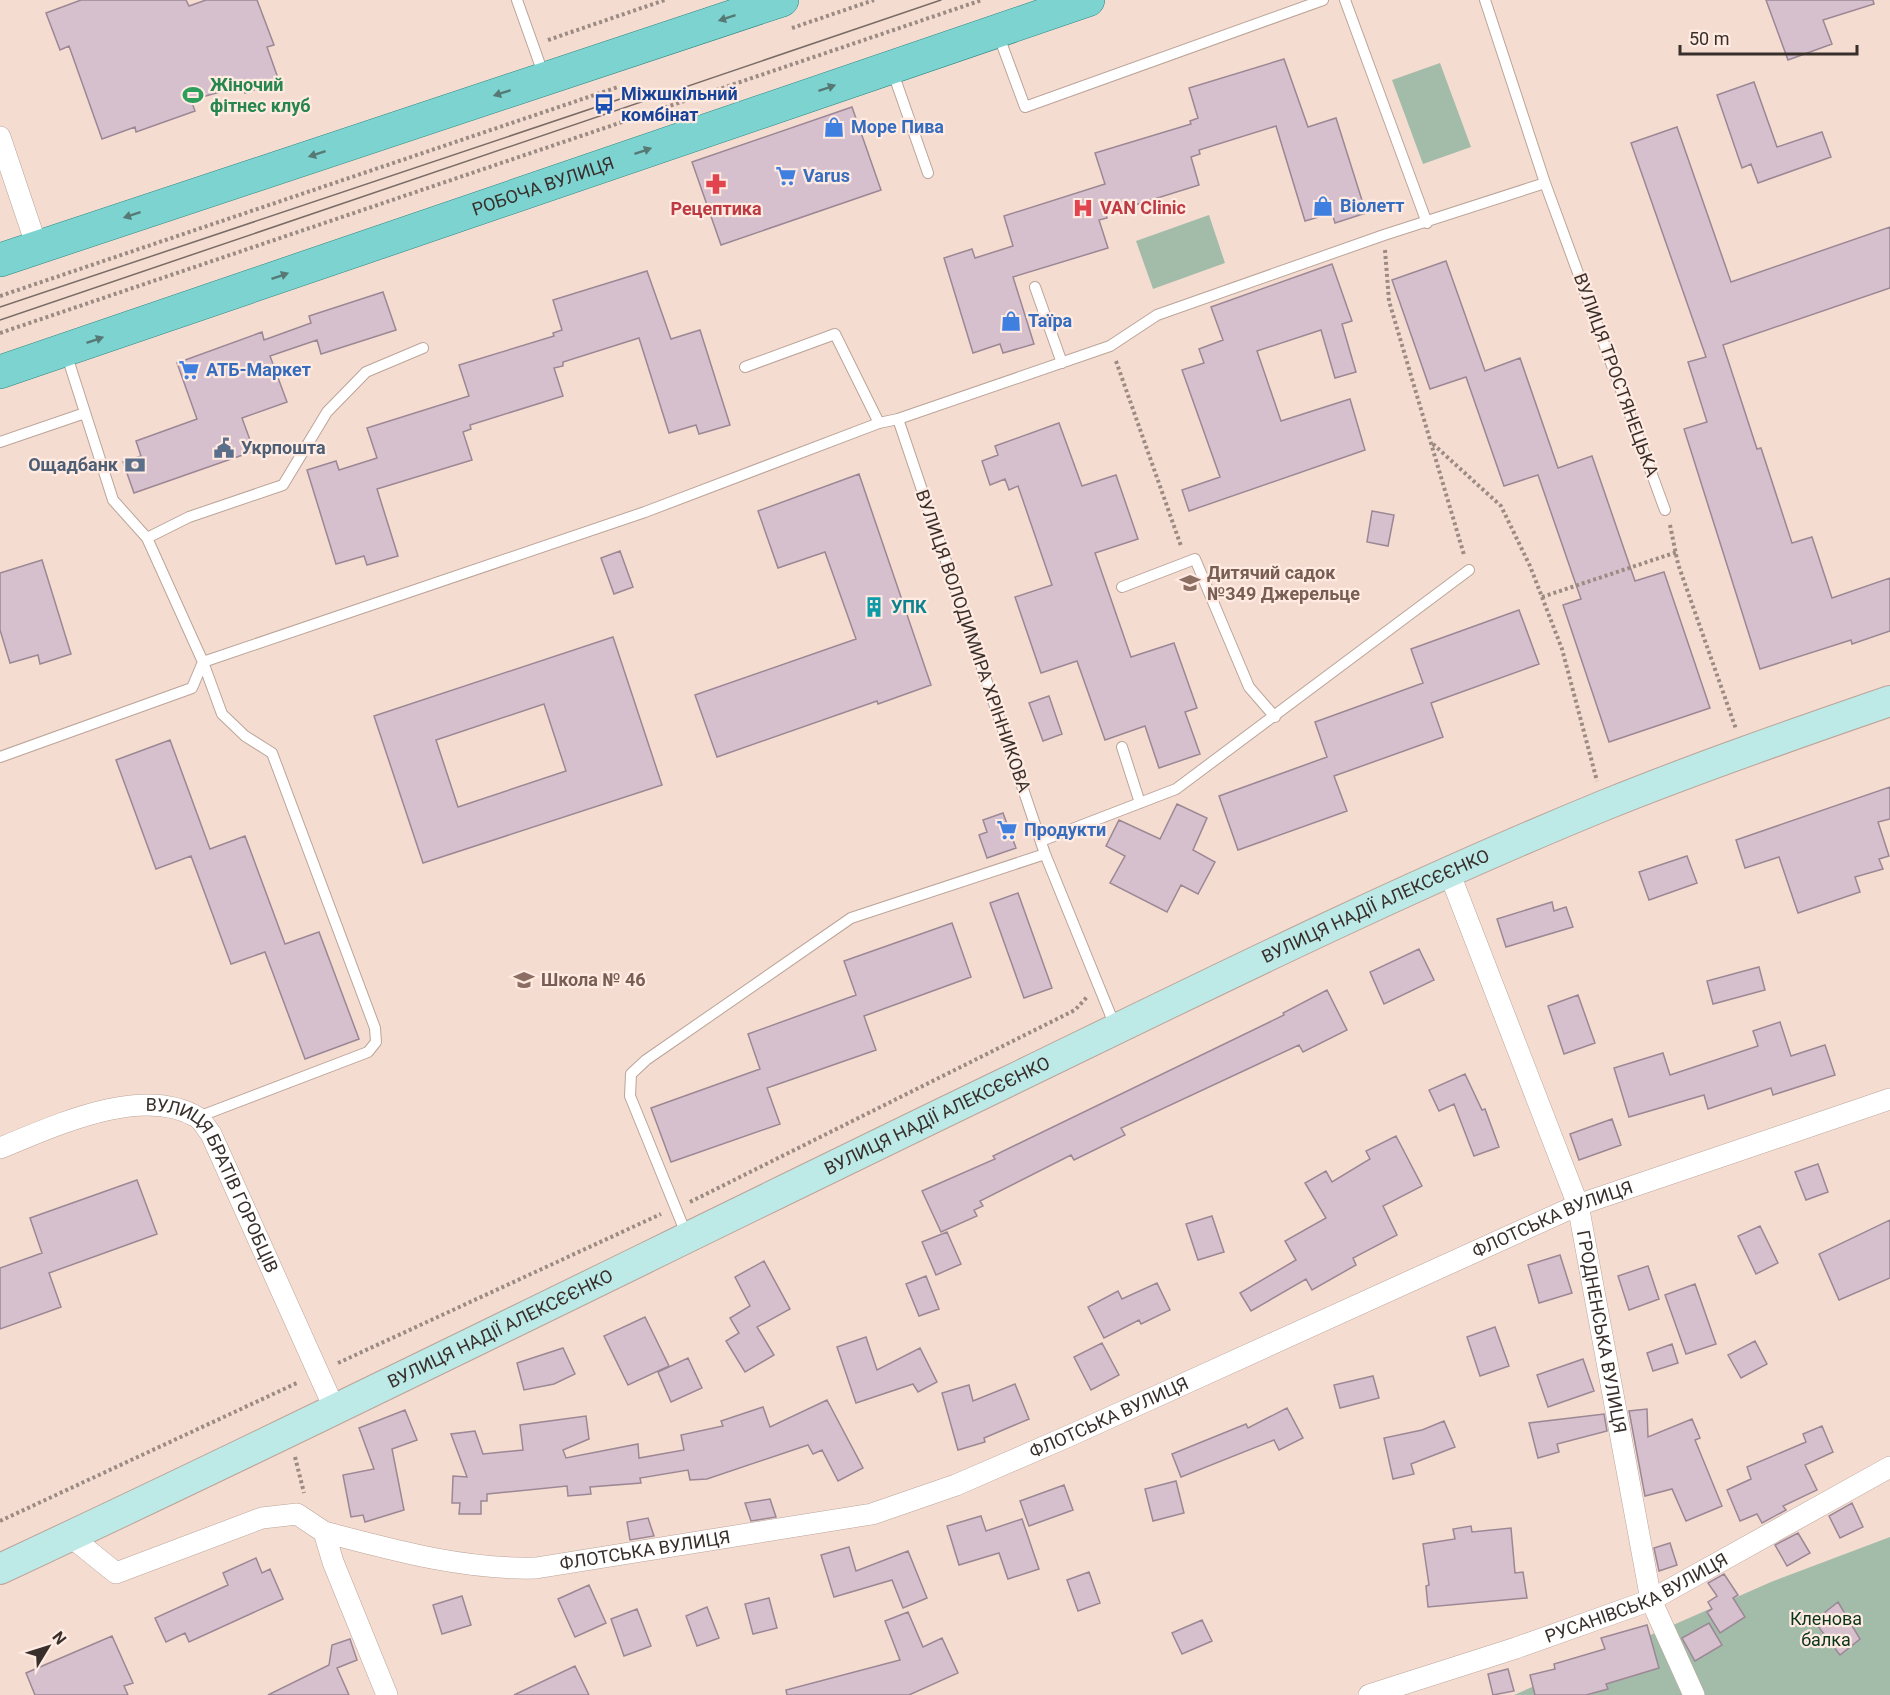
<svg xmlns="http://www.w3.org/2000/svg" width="1890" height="1695" viewBox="0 0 1890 1695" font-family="Roboto,sans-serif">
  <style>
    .green { fill: #a3bcaa }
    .building { fill: #d6c0ce; stroke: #9c8794; stroke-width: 1.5; fill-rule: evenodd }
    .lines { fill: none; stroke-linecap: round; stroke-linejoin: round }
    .lane-casing { stroke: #bba499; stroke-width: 12 }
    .street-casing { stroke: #bba499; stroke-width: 22 }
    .secondary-casing { stroke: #bba499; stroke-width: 32 }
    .primary-casing { stroke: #2b8681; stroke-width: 34 }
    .path { stroke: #9c8b83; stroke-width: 4; stroke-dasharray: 3 3; stroke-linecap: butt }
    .lane { stroke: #fff; stroke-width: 10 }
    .street { stroke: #fff; stroke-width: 21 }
    .secondary { stroke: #bde9e7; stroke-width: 30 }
    .primary { stroke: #7cd3d0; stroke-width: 33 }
    .tram { stroke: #7a6b65; stroke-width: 1.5 }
    .oneway { fill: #577975 }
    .labels { text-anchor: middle; stroke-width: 4.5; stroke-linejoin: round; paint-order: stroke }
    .leisure-label { font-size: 18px; font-weight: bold; fill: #27864d; stroke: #ffebe2; text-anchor: start }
    .transit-label { font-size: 18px; font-weight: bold; fill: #164399; stroke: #ffebe2; text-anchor: start }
    .shop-label { font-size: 18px; font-weight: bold; fill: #366cbe; stroke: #ffebe2; text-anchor: start }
    .street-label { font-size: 18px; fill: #382f2b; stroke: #ffebe2 }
    .health-label { font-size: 18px; font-weight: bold; fill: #be3a42; stroke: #ffebe2; text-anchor: start }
    .service-label { font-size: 18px; font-weight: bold; fill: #4e5e75; stroke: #ffebe2; text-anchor: start }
    .education-label { font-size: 18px; font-weight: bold; fill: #785e54; stroke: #ffebe2; text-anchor: start }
    .culture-label { font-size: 18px; font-weight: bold; fill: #0d838f; stroke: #ffebe2; text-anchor: start }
    .park-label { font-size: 18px; fill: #0a351d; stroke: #ffebe2 }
  </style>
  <rect width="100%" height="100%" fill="#f5dcd1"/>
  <path class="green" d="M1440 63 1471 147 1423 164 1392 80Z
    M1209 215 1225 263 1153 289 1136 241Z
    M1890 1537V1695H1514L1771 1582Z"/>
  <path class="building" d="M81 0H186L189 6 206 0H257L274 45 267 47 279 81 245 93 242 86 191 100 195 111 136 132 135 127 102 139 69 46 60 50 46 13Z
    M1766 0H1873L1874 4 1823 20 1832 44 1788 60Z
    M1284 59 1308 127 1336 118 1366 213 1335 223 1332 213 1305 221 1276 126 1199 150 1200 154 1191 157 1199 185 1106 214 1107 218 1099 220 1108 248 1013 277 1034 344 1003 353 1000 344 973 353 944 258 972 249 975 258 1013 246 1004 216 1105 184 1095 153 1191 124 1190 121 1198 118 1189 88Z
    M1754 82 1777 147 1822 132 1831 157 1758 183 1751 164 1742 168 1717 95Z
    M852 107 881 190 721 245 692 162Z
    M1677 127 1731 282 1890 227V288L1723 345 1757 449 1761 448 1792 543 1812 537 1832 598 1890 578V631L1852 644 1851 640 1760 669 1684 429 1707 422 1688 362 1706 357 1631 143Z
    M1446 261 1485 371 1520 358 1558 468 1592 456 1635 581 1664 572 1710 708 1609 742 1563 605 1581 599 1538 475 1504 486 1466 377 1430 389 1392 280Z
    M1332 264 1352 321 1342 324 1356 372 1335 378 1321 330 1257 351 1281 421 1350 399 1365 450 1189 511 1182 490 1220 477 1182 370 1204 363 1199 349 1223 340 1211 307Z
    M647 271 671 339 700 330 730 425 699 434 696 425 669 433 639 338 563 362V366L554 368 563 396 470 425 471 429 463 432 472 460 377 489 398 556 367 565 364 556 336 564 307 470 336 461 339 470 377 458 367 428 469 396 459 365 554 336 553 333 562 330 553 300Z
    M383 292 396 330 321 354 317 340 270 356 287 402 242 418 254 451 134 493 123 462 141 456 136 441 197 419 177 363 262 332 264 340 311 323 309 316Z
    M1059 423 1082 486 1116 475 1138 539 1095 553 1131 657 1174 643 1197 708 1185 712 1200 754 1159 768 1145 726 1105 740 1077 661 1041 673 1015 597 1052 585 1018 486 1009 490 1005 479 990 485 982 461 998 455 995 446Z
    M859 474 931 685 878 704 877 701 717 757 695 695 856 639 825 552 778 568 758 511Z
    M1372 511 1394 515 1388 546 1367 542Z
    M620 551 633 587 614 594 601 558Z
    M42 560 71 654 40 664 38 655 10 663 0 630V573Z
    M1519 610 1539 664 1431 703 1443 737 1334 776 1347 811 1238 850 1219 796 1327 757 1315 722 1423 683 1411 649Z
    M613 637 662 785 423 863 374 716ZM544 704 566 771 458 807 436 740Z
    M1049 696 1062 734 1043 741 1029 703Z
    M170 740 210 849 245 836 285 944 319 932 359 1039 305 1059 265 952 231 964 191 856 156 869 116 760Z
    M1890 787V819L1878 822 1889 856 1879 859 1883 869 1855 877 1860 892 1798 913 1779 857 1745 868 1736 840Z
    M1177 804 1207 818 1193 850 1215 862 1198 894 1181 885 1167 912 1110 883 1125 856 1106 846 1119 820 1160 839Z
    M1003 813 1016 848 987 858 979 835 987 832 983 820Z
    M1687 856 1697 883 1649 900 1639 872Z
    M1018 893 1052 988 1024 998 990 903Z
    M1552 902 1554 911 1566 907 1573 927 1506 947 1497 919Z
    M952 923 971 977 864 1016 876 1050 767 1088 780 1124 671 1162 651 1108 760 1069 748 1034 856 995 844 961Z
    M1419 949 1434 980 1384 1004 1370 972Z
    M1759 967 1765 990 1713 1004 1707 981Z
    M1327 990 1347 1030 1303 1052 1299 1045 1121 1128 1125 1135 1074 1160 1071 1155 980 1201 983 1206 974 1210 977 1216 941 1232 922 1191 995 1159 993 1156 1284 1015 1283 1013Z
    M1578 995 1595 1043 1564 1054 1548 1006Z
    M1780 1022 1791 1056 1825 1045 1835 1075 1773 1095 1771 1088 1708 1109 1704 1095 1629 1117 1614 1068 1663 1053 1670 1075 1758 1046 1753 1031Z
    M1465 1074 1482 1110 1485 1109 1499 1147 1474 1156 1454 1104 1439 1111 1429 1090Z
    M1612 1119 1621 1145 1579 1160 1570 1134Z
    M1396 1136 1422 1186 1383 1206 1397 1235 1353 1258 1356 1265 1312 1290 1306 1279 1251 1311 1240 1293 1296 1260 1285 1241 1326 1218 1305 1183 1326 1171 1332 1182 1370 1159 1366 1151Z
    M1818 1164 1828 1192 1806 1200 1795 1172Z
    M137 1180 157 1234 49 1273 61 1307 0 1329V1268L42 1253 30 1218Z
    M1212 1216 1224 1252 1198 1260 1186 1224Z
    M1890 1220V1278L1839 1300 1819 1254Z
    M1760 1226 1778 1263 1756 1274 1738 1236Z
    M947 1232 961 1264 936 1275 922 1242Z
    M1560 1255 1572 1293 1539 1303 1528 1265Z
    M764 1261 790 1309 757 1327 774 1355 745 1372 726 1341 739 1333 730 1318 750 1306 735 1277Z
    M1648 1266 1659 1299 1629 1310 1618 1276Z
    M926 1276 939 1309 919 1316 906 1284Z
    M1157 1283 1170 1310 1141 1324 1139 1320 1104 1338 1088 1307 1118 1291 1122 1299Z
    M1695 1284 1716 1344 1686 1354 1665 1295Z
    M645 1317 669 1366 628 1385 604 1336Z
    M1495 1327 1509 1366 1480 1376 1467 1337Z
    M866 1337 877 1370 920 1348 937 1382 918 1392 913 1384 856 1403 837 1347Z
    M1755 1341 1767 1364 1741 1378 1728 1355Z
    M1102 1343 1119 1375 1091 1390 1074 1357Z
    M1672 1344 1678 1363 1653 1371 1647 1353Z
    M563 1348 575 1374 554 1384 524 1390 517 1363Z
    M688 1358 702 1388 671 1402 658 1372Z
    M1583 1359 1594 1391 1548 1407 1537 1375Z
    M1373 1376 1379 1398 1340 1408 1334 1385Z
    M1015 1384 1029 1419 984 1438 985 1442 958 1450 942 1393 969 1385 973 1401Z
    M827 1400 863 1468 838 1481 822 1450 813 1454 808 1445 707 1479 690 1480 688 1470 640 1478 641 1483 590 1487 591 1494 568 1496 567 1486 487 1494V1501H481V1514H459L460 1503H452L453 1476 467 1477 451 1434 475 1431 483 1454 523 1450 520 1425 586 1416 589 1439 563 1450 566 1458 638 1444 639 1458 684 1450 681 1435 723 1426 721 1421 763 1407 770 1427Z
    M1287 1408 1303 1438 1279 1450 1274 1440 1181 1477 1172 1454 1246 1424 1248 1428Z
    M1647 1409 1648 1437 1692 1419 1700 1438 1695 1440 1722 1506 1686 1521 1672 1489 1645 1496 1629 1411Z
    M405 1410 417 1440 392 1449 404 1510 365 1522 363 1515 351 1517 343 1475 374 1469 359 1428Z
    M1604 1414 1607 1431 1557 1444 1559 1452 1538 1458 1529 1423Z
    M1444 1421 1455 1447 1411 1464 1414 1474 1393 1479 1384 1438 1422 1430Z
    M1822 1426 1833 1452 1805 1465 1817 1490 1783 1506 1786 1510 1762 1523 1757 1514 1740 1521 1727 1490 1751 1479 1747 1467 1806 1442 1803 1434Z
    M1176 1481 1184 1513 1153 1521 1145 1489Z
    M1064 1485 1073 1510 1029 1526 1020 1501Z
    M770 1499 776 1517 751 1521 745 1503Z
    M1852 1503 1863 1527 1840 1538 1829 1516Z
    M981 1516 986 1531 1022 1519 1039 1569 1008 1579 999 1553 959 1565 947 1526Z
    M648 1518 654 1536 630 1540 627 1522Z
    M1471 1526 1472 1532 1511 1528 1515 1573 1523 1572 1527 1598 1428 1607 1426 1586 1429 1585 1423 1544 1455 1539 1453 1529Z
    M1798 1533 1810 1553 1787 1566 1775 1545Z
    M1670 1543 1677 1565 1659 1571 1654 1548Z
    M849 1547 856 1571 908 1551 927 1598 903 1608 892 1580 834 1597 821 1555Z
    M256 1558 262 1573 270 1569 283 1599 189 1642 185 1633 166 1642 155 1618 228 1585 223 1573Z
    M1089 1572 1100 1603 1078 1611 1067 1580Z
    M1724 1574 1738 1595 1733 1598 1745 1617 1720 1633 1707 1612 1712 1609 1708 1602 1717 1596 1708 1583Z
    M589 1585 606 1623 575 1637 558 1599Z
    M462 1596 471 1625 442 1634 433 1605Z
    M769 1598 777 1628 753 1634 745 1604Z
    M1838 1602 1860 1639 1840 1655 1814 1621Z
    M707 1607 719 1638 697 1646 686 1616Z
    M637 1609 651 1646 624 1656 611 1619Z
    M908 1612 923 1647 942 1638 958 1673 909 1695H787L786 1690 900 1660 885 1621Z
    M1202 1620 1212 1641 1182 1654 1172 1633Z
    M1709 1623 1722 1645 1695 1661 1682 1638Z
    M1647 1625 1659 1668 1606 1684 1608 1689 1586 1695H1535L1530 1675 1555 1669 1554 1664 1605 1649 1601 1638Z
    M112 1636 133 1683 124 1686 128 1695H35L26 1673Z
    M350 1639 357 1660 337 1668 349 1695H268L329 1665 332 1645Z
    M575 1666 589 1695H514Z
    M1508 1669 1514 1691 1493 1695 1488 1674Z"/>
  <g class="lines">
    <g class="lane-casing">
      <path id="lane" d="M517 0 544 76
        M1345 0 1427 223
        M1485 0 1545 183 1665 510
        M998 34 1025 107 1323 0
        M892 70 928 173
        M1035 287 1062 363
        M66 353 113 500 147 538 203 662 222 714 245 736 272 753 375 1028 376 1042 368 1052 198 1117
        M745 367 835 334 879 423
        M898 419 1045 854 1115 1026
        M0 442 85 413
        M147 538 189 517 283 485 327 412 366 372 423 348
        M1122 587 1195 559 1249 687 1275 717
        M1122 747 1140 803
        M0 757 192 688 203 662 645 512 879 423 898 419 1110 346 1157 315 1384 235 1545 183
        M1041 841 1176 789 1469 570
        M687 1236 630 1096 631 1074 646 1060 851 918 1045 854"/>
    </g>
    <g class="street-casing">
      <g id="street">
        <path d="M0 137 37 247"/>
        <path id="s1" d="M1449 872 1578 1205 1651 1600 1694 1695"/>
        <path id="s2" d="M0 1148C53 1127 141 1084 197 1117 202 1120 207 1129 211 1134L335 1410"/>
        <path d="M70 1536 116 1573 262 1518 297 1514 324 1532"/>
        <path id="s3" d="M387 1695 333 1562 324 1532C393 1550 464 1570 536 1568L872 1514 956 1485 1069 1436 1578 1205 1890 1099"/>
        <path id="s4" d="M1369 1695 1516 1648 1651 1600 1890 1467"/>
      </g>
    </g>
    <g class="secondary-casing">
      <g id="secondary">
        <path id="s5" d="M0 1569C338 1411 671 1244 1007 1082 1205 986 1402 888 1605 805 1699 767 1794 734 1890 701"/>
      </g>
    </g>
    <g class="primary-casing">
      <g id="primary">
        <path d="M0 260 782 0"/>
        <path id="s6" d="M0 372 1088 0"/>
      </g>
    </g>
    <path class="path" d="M792 28 874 0
      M548 40 665 0
      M1385 250 1389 301 1464 555
      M0 296 618 87
      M0 333 982 0
      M1116 361 1181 546
      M1433 444 1501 506 1530 566 1562 649 1597 781
      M1670 525 1678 564 1736 729
      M1542 597 1677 552
      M690 1202 1075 1010 1087 997
      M338 1363 661 1214
      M295 1457 304 1493
      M0 1521 299 1382"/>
    <use href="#lane" class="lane"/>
    <use href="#street" class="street"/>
    <use href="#secondary" class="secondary"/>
    <use href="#primary" class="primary"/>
    <path class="tram" d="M0 307 650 89
      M0 320 941 0"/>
  </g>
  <defs><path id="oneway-solid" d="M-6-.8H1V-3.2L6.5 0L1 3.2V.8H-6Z" transform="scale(1.5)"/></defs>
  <g class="oneway">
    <use href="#oneway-solid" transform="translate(727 18) rotate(162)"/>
    <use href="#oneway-solid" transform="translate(827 88) rotate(-19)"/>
    <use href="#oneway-solid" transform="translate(502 93) rotate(162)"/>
    <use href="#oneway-solid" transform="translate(643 151) rotate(-19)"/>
    <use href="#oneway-solid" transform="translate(317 154) rotate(162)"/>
    <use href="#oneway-solid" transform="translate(132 215) rotate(162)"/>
    <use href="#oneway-solid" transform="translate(280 276) rotate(-19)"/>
    <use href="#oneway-solid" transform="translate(95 340) rotate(-19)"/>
  </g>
  <defs>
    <g id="stadium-bare" transform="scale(1.62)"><path d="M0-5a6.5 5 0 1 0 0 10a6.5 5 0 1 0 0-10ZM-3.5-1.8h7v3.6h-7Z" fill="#2e9e5b" stroke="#ffebe2" stroke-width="2.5" paint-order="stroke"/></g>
    <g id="bus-bare" transform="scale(1.62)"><path d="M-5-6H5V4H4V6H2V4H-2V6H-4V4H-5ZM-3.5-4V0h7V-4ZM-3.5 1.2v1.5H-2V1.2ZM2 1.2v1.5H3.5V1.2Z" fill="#1a4fb4" stroke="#ffebe2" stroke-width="2.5" paint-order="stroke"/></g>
    <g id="shop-bare" transform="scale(1.62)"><path d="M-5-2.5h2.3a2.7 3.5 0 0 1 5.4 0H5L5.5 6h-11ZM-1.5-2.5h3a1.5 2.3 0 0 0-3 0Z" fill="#3f7fe0" stroke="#ffebe2" stroke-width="2.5" paint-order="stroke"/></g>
    <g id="supermarket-bare" transform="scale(1.62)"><path d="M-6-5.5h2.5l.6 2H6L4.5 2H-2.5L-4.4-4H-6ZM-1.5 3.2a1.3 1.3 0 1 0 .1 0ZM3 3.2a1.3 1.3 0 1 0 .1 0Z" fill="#3f7fe0" stroke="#ffebe2" stroke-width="2.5" paint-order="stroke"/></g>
    <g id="pharmacy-bare" transform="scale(1.62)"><path d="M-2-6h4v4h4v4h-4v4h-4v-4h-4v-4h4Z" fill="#e0444e" stroke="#ffebe2" stroke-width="2.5" paint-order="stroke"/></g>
    <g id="hospital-bare" transform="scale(1.62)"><path d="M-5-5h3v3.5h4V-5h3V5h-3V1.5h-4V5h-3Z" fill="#e0444e" stroke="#ffebe2" stroke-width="2.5" paint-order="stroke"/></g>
    <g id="civic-bare" transform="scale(1.62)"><path d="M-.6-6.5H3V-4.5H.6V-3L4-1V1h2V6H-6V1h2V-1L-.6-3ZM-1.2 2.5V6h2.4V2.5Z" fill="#5c6f8a" stroke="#ffebe2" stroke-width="2.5" paint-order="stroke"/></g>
    <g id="bank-bare" transform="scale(1.62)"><path d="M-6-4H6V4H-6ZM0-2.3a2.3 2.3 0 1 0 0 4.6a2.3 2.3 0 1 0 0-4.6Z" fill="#5c6f8a" stroke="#ffebe2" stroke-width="2.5" paint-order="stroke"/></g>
    <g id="school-bare" transform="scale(1.62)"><path d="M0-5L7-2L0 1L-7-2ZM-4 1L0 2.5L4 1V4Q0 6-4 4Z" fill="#8d6e63" stroke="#ffebe2" stroke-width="2.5" paint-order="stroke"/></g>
    <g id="building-bare" transform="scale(1.62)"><path d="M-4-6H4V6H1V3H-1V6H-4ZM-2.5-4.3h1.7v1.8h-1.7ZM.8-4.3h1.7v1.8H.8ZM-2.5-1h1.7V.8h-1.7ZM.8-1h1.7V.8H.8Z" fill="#0f9aa8" stroke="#ffebe2" stroke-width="2.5" paint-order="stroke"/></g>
  </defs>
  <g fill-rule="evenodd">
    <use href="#stadium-bare" x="193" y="95"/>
    <use href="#bus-bare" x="604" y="104"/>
    <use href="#shop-bare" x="834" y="127"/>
    <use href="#supermarket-bare" x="786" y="176"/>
    <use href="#pharmacy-bare" x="716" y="184"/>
    <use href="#shop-bare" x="1323" y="206"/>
    <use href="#hospital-bare" x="1083" y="208"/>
    <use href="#shop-bare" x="1011" y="321"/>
    <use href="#supermarket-bare" x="189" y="370"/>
    <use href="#civic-bare" x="224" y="448"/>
    <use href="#bank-bare" x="135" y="465"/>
    <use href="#school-bare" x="1190" y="583"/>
    <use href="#building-bare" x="874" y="607"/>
    <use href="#supermarket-bare" x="1007" y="830"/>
    <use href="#school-bare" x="524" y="980"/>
  </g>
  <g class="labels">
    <g class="leisure-label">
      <text x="210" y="91">Жіночий<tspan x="210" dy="21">фітнес клуб</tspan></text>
    </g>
    <g class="transit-label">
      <text x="621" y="100">Міжшкільний<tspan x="621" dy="21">комбінат</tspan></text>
    </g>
    <g class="shop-label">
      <text x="851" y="133">Море Пива</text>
      <text x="803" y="182">Varus</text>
      <text x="1340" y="212">Віолетт</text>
      <text x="1028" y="327">Таїра</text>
      <text x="206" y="376">АТБ-Маркет</text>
      <text x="1024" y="836">Продукти</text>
    </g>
    <g class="street-label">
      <text dy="6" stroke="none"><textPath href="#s6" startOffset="574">РОБОЧА ВУЛИЦЯ</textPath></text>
      <text transform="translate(1616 375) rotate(70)" y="6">ВУЛИЦЯ ТРОСТЯНЕЦЬКА</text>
      <text transform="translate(973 641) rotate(71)" y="6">ВУЛИЦЯ ВОЛОДИМИРА ХРІННИКОВА</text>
      <text dy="6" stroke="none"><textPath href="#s5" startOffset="1527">ВУЛИЦЯ НАДІЇ АЛЕКСЄЄНКО</textPath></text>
      <text dy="6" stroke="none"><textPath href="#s5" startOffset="1041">ВУЛИЦЯ НАДІЇ АЛЕКСЄЄНКО</textPath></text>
      <text dy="6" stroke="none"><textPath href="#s2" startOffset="266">ВУЛИЦЯ БРАТІВ ГОРОБЦІВ</textPath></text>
      <text dy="6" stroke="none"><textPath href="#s3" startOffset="1473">ФЛОТСЬКА ВУЛИЦЯ</textPath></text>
      <text dy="6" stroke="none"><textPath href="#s5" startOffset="555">ВУЛИЦЯ НАДІЇ АЛЕКСЄЄНКО</textPath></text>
      <text dy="6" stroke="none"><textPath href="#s1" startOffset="486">ГРОДНЕНСЬКА ВУЛИЦЯ</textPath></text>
      <text dy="6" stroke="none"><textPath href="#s3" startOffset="987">ФЛОТСЬКА ВУЛИЦЯ</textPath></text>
      <text dy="6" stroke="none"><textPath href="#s3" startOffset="501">ФЛОТСЬКА ВУЛИЦЯ</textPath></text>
      <text dy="6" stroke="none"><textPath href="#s4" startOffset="285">РУСАНІВСЬКА ВУЛИЦЯ</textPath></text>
    </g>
    <g class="health-label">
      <text x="1100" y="214">VAN Clinic</text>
      <text x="716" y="215" text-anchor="middle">Рецептика</text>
    </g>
    <g class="service-label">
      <text x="241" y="454">Укрпошта</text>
      <text x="118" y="471" text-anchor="end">Ощадбанк</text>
    </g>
    <g class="education-label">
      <text x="1207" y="579">Дитячий садок<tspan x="1207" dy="21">№349 Джерельце</tspan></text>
      <text x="541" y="986">Школа № 46</text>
    </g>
    <g class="culture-label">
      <text x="891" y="613">УПК</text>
    </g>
    <g class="park-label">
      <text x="1826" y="1625">Кленова<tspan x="1826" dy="21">балка</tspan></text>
    </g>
  </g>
  <g transform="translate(48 1647) rotate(52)" stroke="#ffebe2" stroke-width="4.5" paint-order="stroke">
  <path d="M0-4.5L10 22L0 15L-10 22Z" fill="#382f2b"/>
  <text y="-9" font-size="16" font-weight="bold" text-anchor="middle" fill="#382f2b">N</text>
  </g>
  <path d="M1680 45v9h177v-9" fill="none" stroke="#382f2b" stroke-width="3"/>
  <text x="1689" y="45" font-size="18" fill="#382f2b" stroke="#ffebe2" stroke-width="4.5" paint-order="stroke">50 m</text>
</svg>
